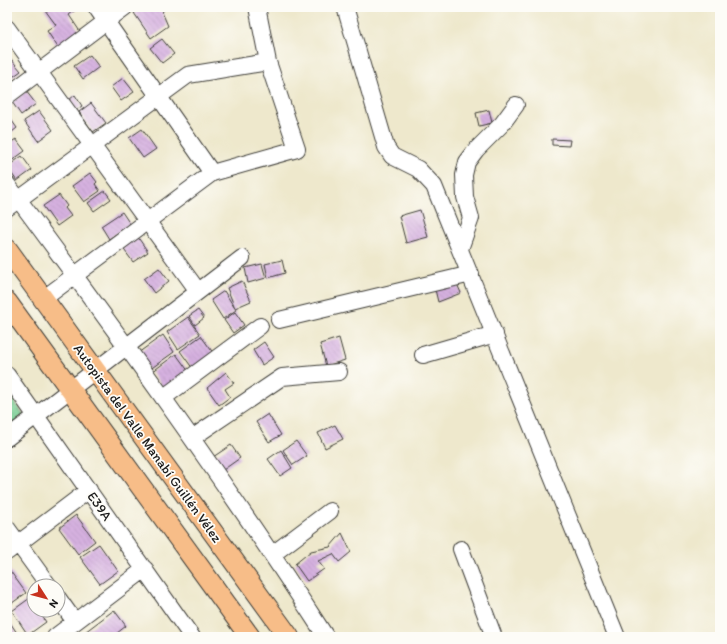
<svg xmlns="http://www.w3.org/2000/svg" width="727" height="644" viewBox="0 0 727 644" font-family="Itim,sans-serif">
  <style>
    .grass { fill: url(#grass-dots); stroke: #4a7558 }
    .building { fill: url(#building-back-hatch) }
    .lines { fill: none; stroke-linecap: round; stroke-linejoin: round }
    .minor-casing { stroke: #3c3b36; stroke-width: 18 }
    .major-casing { stroke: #3c3b36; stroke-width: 22 }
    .minor { stroke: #fff; stroke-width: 16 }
    .major { stroke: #f7bd88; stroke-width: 20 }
    .labels { text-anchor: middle; stroke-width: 3.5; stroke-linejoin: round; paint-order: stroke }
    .street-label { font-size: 14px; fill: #1c1c1c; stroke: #fdfcf7 }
  </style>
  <defs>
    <pattern id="grass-dots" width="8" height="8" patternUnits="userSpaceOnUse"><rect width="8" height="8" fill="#77ce93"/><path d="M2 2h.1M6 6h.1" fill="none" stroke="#66b07e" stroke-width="1.8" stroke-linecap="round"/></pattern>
    <pattern id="building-back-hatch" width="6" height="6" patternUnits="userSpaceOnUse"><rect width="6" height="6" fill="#d6b1e0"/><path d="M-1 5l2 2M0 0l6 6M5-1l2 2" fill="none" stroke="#b798c0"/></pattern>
  </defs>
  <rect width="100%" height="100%" fill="#fdfcf7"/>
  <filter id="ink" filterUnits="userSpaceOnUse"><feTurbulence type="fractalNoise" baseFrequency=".025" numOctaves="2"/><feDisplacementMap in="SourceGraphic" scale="8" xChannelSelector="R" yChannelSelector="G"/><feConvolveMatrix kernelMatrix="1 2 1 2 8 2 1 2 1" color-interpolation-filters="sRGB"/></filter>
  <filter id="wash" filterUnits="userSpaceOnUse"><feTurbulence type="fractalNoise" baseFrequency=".012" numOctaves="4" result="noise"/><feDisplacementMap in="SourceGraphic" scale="16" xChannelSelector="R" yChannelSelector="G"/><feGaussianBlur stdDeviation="0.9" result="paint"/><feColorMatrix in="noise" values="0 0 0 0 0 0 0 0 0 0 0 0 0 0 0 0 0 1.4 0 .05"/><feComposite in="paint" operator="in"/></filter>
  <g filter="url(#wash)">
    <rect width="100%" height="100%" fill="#eee8cc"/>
    <path class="grass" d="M7 391 24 415 7 429Z"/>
    <g id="blocks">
      <path class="building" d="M48 7 78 8 69 15 81 33 59 49 47 31 56 25 45 10Z
        M143 7H163L164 10 162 12 168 26 151 38 134 13Z
        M162 39 174 54 162 63 150 48Z
        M90 55 99 67 83 79 74 66Z
        M7 57 9 60 11 59 21 71 7 81Z
        M123 78 134 92 121 101 111 87Z
        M26 91 36 104 21 115 12 102Z
        M75 95 82 106 76 110 69 100Z
        M91 103 106 123 93 132 79 112Z
        M489 110 492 123 479 126 476 113Z
        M39 111 53 130 38 141 24 121Z
        M7 114 17 128 12 132 7 128Z
        M142 129 156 149 143 158 129 138Z
        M16 139 25 151 7 164V145Z
        M552 139 570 140 569 146 552 145Z
        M22 156 32 170 17 181 7 167Z
        M90 173 97 182 95 184 100 191 84 202 72 186Z
        M105 191 111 199 94 211 88 203Z
        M59 195 67 206 65 208 71 216 57 226 43 206Z
        M420 210 428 237 406 243 399 216Z
        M122 212 130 224 109 239 101 226Z
        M137 236 148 252 133 262 122 247Z
        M282 260 285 273 268 278 265 264Z
        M262 264 266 278 248 283 245 268Z
        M159 268 169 281 154 293 144 279Z
        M454 277 461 293 438 302 433 281Z
        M242 281 251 301 235 308 227 288Z
        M224 291 236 310 223 319 211 300Z
        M198 310 204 318 195 325 189 316Z
        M235 312 244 325 233 333 224 320Z
        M188 317 200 334 178 349 167 332Z
        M163 335 174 352 149 370 138 353Z
        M201 336 214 354 193 369 180 351Z
        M339 338 345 360 326 366 320 344Z
        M264 342 274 357 262 365 253 350Z
        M176 354 189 372 164 389 152 372Z
        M226 372 234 383 225 389 230 397 219 405 207 388Z
        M268 414 281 435 269 442 256 422Z
        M335 425 343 439 325 448 318 433Z
        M296 441 307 456 293 465 283 450Z
        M231 445 240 458 223 470 213 457Z
        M281 450 292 468 280 476 268 459Z
        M76 515 95 541 78 554 59 528Z
        M342 533 351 552 339 562 333 554 318 561 324 569 307 581 295 564 311 551 330 547Z
        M99 544 118 571 100 584 80 557Z
        M7 568H8L26 593 8 606Z
        M30 598 34 604V610H38L46 622 28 635 12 611Z
        M114 610 126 626 112 637H89L85 632Z
        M7 618 19 636 18 637H7Z"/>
    </g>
  </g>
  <g filter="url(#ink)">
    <use href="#blocks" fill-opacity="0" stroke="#3c3b36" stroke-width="1"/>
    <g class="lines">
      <g class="minor-casing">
        <path id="minor" d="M96 7 212 173
          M345 7 386 147 392 156 418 169 434 186 617 637
          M7 28 198 291
          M7 96 125 7
          M7 184C117 332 226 482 326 637
          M7 208 188 75 268 62
          M460 249 471 218 465 197 464 175 467 162 476 150 502 124 516 105
          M43 299 212 173 297 149 268 62 257 7
          M279 320 471 274
          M423 355 495 334
          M7 375 192 637
          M163 398 260 326
          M7 438 242 258
          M192 438 282 377 339 372
          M7 528 49 586
          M461 549 494 637
          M7 552 89 490
          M273 554 330 511
          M58 598 75 622
          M55 637 145 569"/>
      </g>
      <g class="major-casing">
        <path id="major" d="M7 249 289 637
          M7 302 250 637"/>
      </g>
      <use href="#minor" class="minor"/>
      <use href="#major" class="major"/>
    </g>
  </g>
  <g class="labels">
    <g class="street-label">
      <text transform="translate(148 443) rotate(54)" y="5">Autopista del Valle Manabí Guillén Vélez</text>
      <text transform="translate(100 506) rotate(55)" y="5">E39A</text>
    </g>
  </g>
  <rect width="727" height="644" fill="none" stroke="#fdfcf7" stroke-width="24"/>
  <g transform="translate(46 598) rotate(126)"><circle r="19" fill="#fdfcf7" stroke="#a3a29f"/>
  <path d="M0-3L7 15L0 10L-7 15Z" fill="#c8321e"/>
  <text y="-6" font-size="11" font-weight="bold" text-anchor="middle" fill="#1c1c1c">N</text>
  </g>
</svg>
